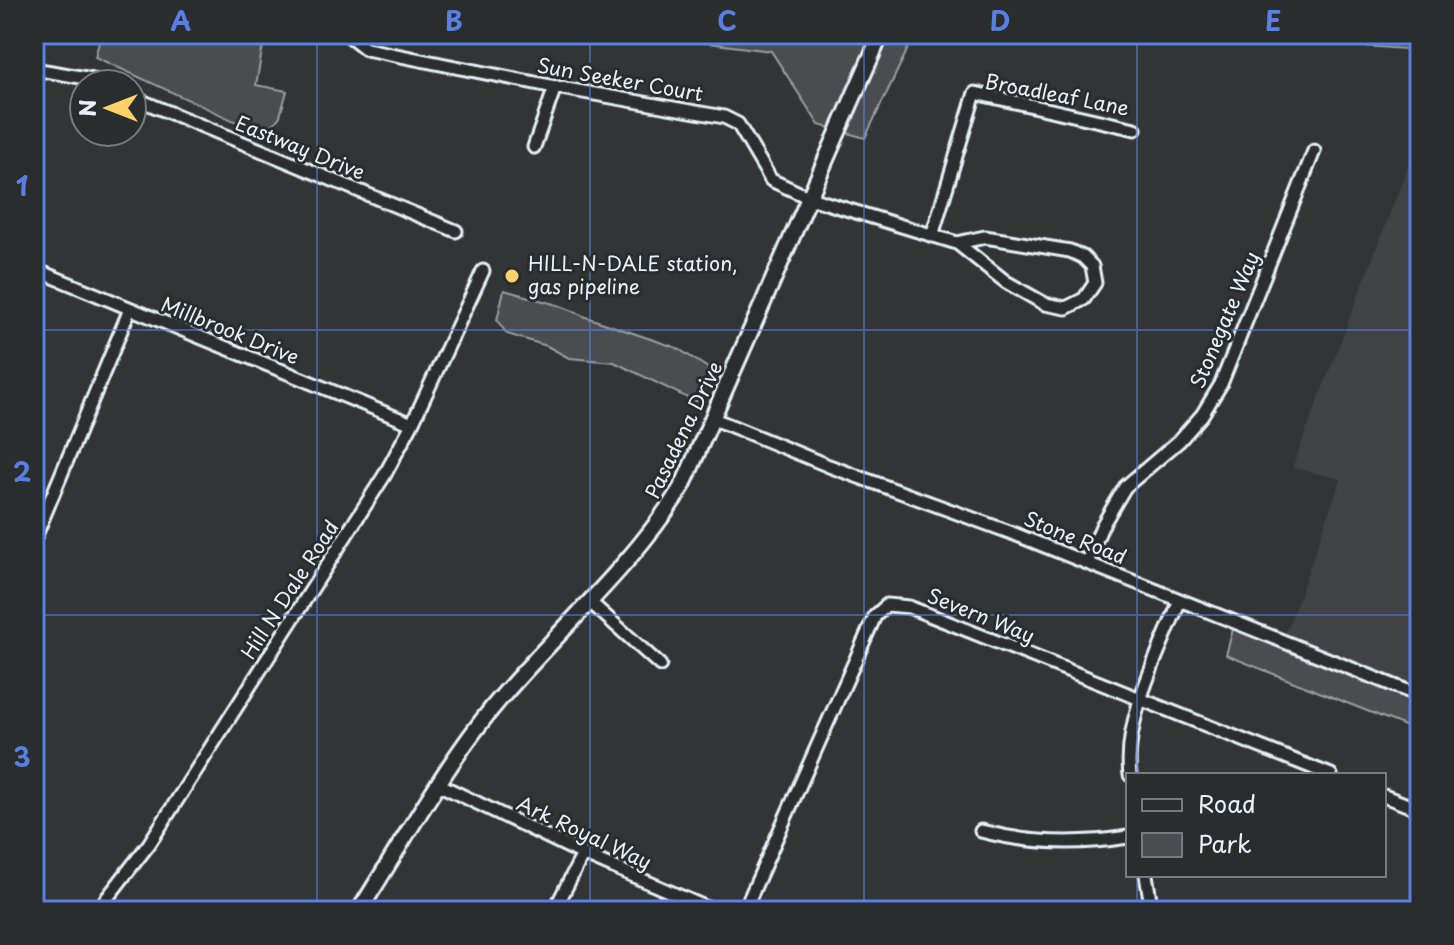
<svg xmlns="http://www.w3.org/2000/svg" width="1454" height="945" viewBox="0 0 1454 945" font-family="'Playpen Sans',sans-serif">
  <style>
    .built { fill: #3f4244 }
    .green { fill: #494d4f; stroke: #989fa4; stroke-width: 2 }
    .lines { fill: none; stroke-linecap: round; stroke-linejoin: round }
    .minor-casing { stroke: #e8f1f8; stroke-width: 17 }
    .tertiary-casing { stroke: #e8f1f8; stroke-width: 20 }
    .minor { stroke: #2a2d2e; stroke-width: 11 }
    .tertiary { stroke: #2a2d2e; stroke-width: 14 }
    .grid { fill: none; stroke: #5a7fe2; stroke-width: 2; stroke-opacity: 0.55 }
    .poi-dot { fill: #ffd166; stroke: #2a2d2e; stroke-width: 3 }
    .labels { text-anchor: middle; stroke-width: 6; stroke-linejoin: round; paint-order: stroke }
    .street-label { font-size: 20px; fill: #e8f1f8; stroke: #2a2d2e }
    .poi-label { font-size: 20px; fill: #e8f1f8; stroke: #2a2d2e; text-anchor: start }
    .neatline { fill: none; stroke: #5a7fe2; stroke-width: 3 }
    .grid-label { font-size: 26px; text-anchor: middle; font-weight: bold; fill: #5a7fe2 }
  </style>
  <rect width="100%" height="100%" fill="#323536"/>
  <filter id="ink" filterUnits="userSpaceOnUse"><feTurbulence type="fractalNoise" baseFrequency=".0125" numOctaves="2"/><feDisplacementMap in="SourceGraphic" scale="16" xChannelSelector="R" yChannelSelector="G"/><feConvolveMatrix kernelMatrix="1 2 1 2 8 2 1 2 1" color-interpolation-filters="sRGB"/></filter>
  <g filter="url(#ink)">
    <path class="built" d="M1420 135V696L1283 641 1341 479 1292 468Z"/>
    <path class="green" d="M101 34H265L256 85 287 91 280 116 265 135 95 57Z
      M637 34H915L865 138 819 125 771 51Z
      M1191 34H1420V50Z
      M504 290 561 306 586 317 677 348 714 372 696 402 614 362 569 358 547 346 507 334 497 320Z
      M1235 622 1420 694V732L1226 655Z"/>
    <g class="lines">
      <g class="minor-casing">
        <path id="minor" d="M347 34 366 49 555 87 724 117 738 124 771 180 810 198 957 243 1006 282 1045 304 1066 308 1084 299 1095 283 1092 266 1083 257 1070 251 985 237 957 243
          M34 69 92 79 103 84
          M132 97 456 231
          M534 147 555 87
          M932 236 975 93 1135 129
          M34 269 412 424
          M714 419 829 466 1012 533 1420 696
          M34 540 130 309
          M1087 562 1102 526 1125 487 1179 441 1202 415 1221 384 1314 151
          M589 601 660 665
          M1130 775C1123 719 1160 651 1180 600
          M440 785 583 854 714 911
          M1384 796 1420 810
          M981 831C1030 844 1078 845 1128 837
          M1146 875 1152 911
          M97 911 149 844 384 476 412 424 483 271
          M554 911 583 854
          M744 911 875 616 887 605 909 607 1331 775"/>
      </g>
      <g class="tertiary-casing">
        <path id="tertiary" d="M359 911C404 841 450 755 505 693 565 624 635 563 683 485L881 34"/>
      </g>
      <use href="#minor" class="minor"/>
      <use href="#tertiary" class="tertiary"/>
    </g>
  </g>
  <path class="grid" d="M317 34V911M590 34V911M864 34V911M1137 34V775M34 330H1420M34 615H1420M1137 875V911"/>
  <circle class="poi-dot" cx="512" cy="276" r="8"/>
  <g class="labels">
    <g class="street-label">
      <text transform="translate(620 80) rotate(10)" y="7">Sun Seeker Court</text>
      <text transform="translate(1057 95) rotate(11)" y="7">Broadleaf Lane</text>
      <text transform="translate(300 148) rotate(22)" y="7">Eastway Drive</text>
      <text transform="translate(1225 320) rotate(-67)" y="7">Stonegate Way</text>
      <text transform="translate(230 331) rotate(22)" y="7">Millbrook Drive</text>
      <text transform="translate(684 430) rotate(-64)" y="7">Pasadena Drive</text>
      <text transform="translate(1075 538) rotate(22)" y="7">Stone Road</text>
      <text transform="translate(290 590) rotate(-57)" y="7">Hill N Dale Road</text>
      <text transform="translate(981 616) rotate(22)" y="7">Severn Way</text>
      <text transform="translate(584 833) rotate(25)" y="7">Ark Royal Way</text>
    </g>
    <g class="poi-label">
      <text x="528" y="271">HILL-N-DALE station,<tspan x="528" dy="23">gas pipeline</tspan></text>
    </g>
  </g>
  <rect width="1454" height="945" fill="none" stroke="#2a2d2e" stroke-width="88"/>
  <rect x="1126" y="773" width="260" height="104" fill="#2a2d2e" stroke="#767b7f" stroke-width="2"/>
  <rect x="1142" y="799" width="40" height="12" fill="#2a2d2e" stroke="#767b7f" stroke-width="2"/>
  <text x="1198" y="813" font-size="24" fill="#e8f1f8">Road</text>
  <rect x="1142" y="833" width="40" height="24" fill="#494d4f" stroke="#767b7f" stroke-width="2"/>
  <text x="1198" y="853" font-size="24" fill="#e8f1f8">Park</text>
  <g transform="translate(108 108) rotate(270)"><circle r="38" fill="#2a2d2e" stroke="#767b7f" stroke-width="2"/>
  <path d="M0-6L14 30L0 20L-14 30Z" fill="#ffd166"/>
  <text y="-12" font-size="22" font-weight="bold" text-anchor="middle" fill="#e8f1f8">N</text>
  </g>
  <rect x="44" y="44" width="1366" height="857" class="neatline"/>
  <g class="grid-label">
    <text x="181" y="31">A</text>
    <text x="454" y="31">B</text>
    <text x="727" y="31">C</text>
    <text x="1000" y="31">D</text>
    <text x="1273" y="31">E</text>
    <text x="22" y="196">1</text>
    <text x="22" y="482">2</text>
    <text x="22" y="767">3</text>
  </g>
</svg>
